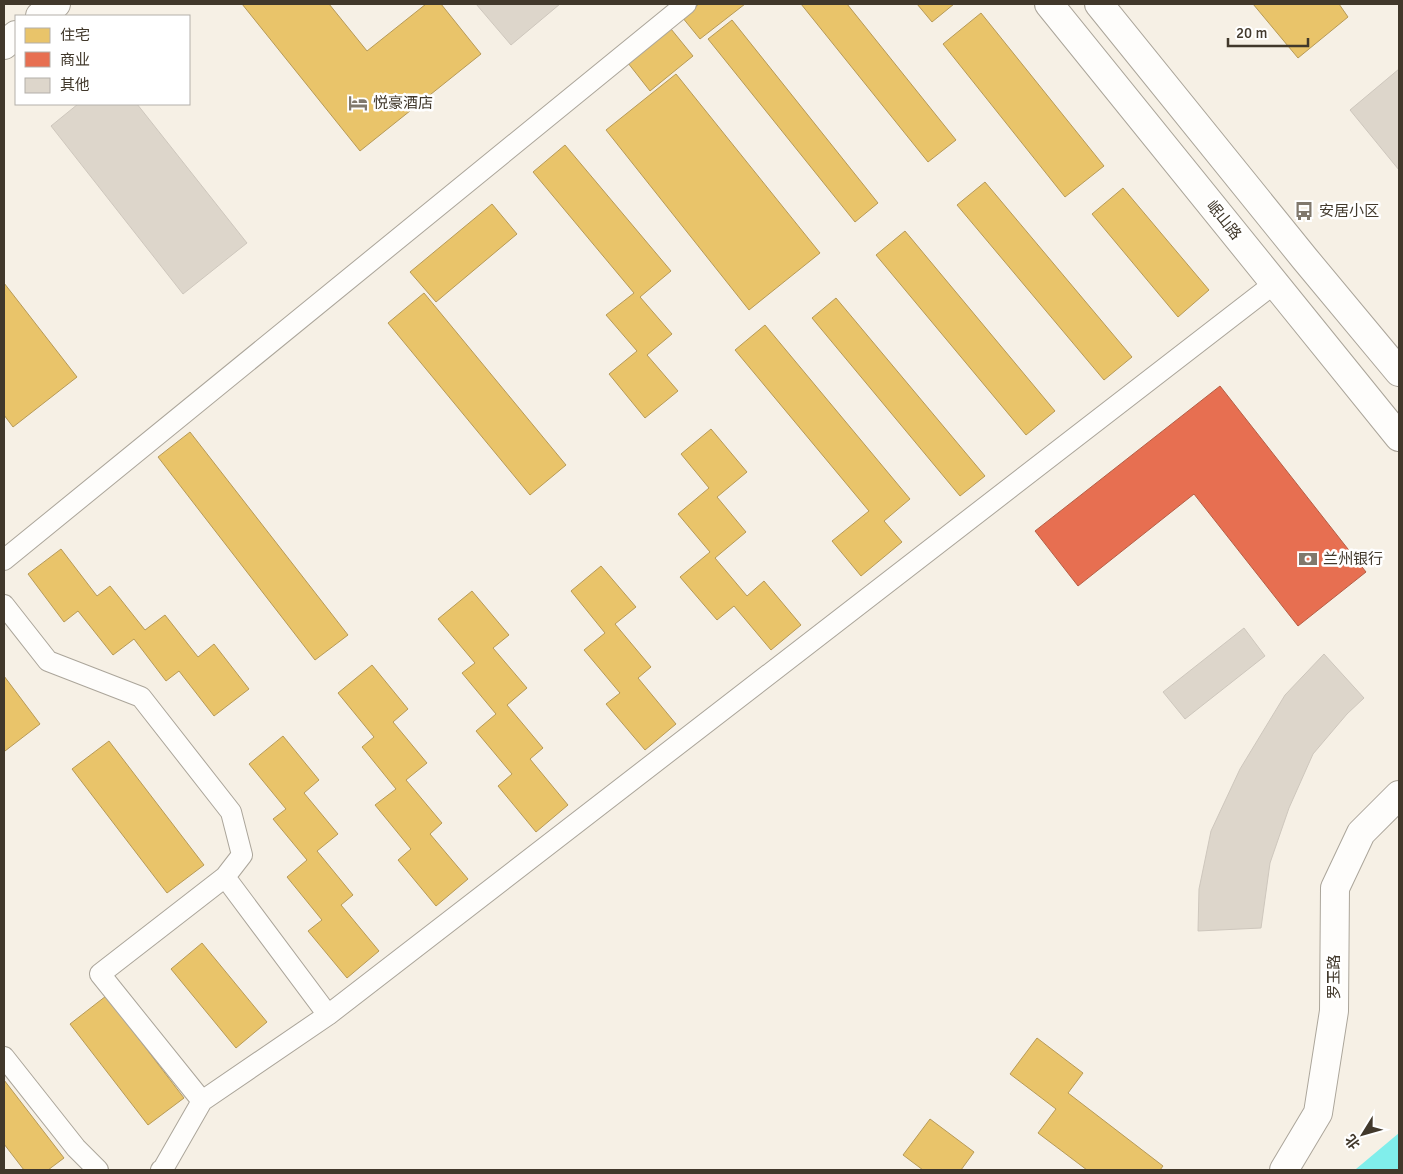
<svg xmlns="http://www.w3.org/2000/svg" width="1403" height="1174" viewBox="0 0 1403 1174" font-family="Signika,'Noto Sans SC',sans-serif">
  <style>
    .water { fill: #80eeeb }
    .homes { fill: #e9c46a; stroke: #b79a57 }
    .shops { fill: #e76f51; stroke: #b55e46 }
    .building { fill: #ddd6cb; stroke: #cec7bd }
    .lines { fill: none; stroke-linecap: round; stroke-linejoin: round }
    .street-casing { stroke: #aba59a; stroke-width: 22 }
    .secondary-casing { stroke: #aba59a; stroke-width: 30 }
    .primary-casing { stroke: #aba59a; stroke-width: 30 }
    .street { stroke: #fefdfb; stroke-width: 20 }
    .secondary { stroke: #fefdfb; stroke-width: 28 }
    .primary { stroke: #fefdfb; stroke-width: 28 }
    .labels { text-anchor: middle; stroke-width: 5; stroke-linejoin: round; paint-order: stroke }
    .poi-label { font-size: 15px; fill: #41382b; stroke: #fff; text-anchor: start }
    .street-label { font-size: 15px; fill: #41382b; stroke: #fff }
  </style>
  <rect width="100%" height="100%" fill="#f6f0e5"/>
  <path class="water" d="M1399 1133V1170H1355L1356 1169Z"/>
  <path class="homes" d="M242 4H329L367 51 426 4H441L481 54 360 151Z
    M699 4H745L700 39 682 17Z
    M801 4H847L956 140 928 162Z
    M917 4H954L932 22Z
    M1253 4H1339L1348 17 1298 58Z
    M981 13 1104 166 1065 197 943 44Z
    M732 20 878 203 855 222 708 39Z
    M671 29 693 56 650 91 628 63Z
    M676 74 820 253 749 310 606 130Z
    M565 145 671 271 640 297 672 334 647 355 678 391 645 418 609 374 637 351 606 315 634 293 533 172Z
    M985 182 1132 357 1104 380 957 205Z
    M1123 188 1209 290 1178 317 1092 214Z
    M492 204 517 234 436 302 410 272Z
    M905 231 1055 411 1026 435 876 255Z
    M4 283 77 377 13 427 4 415Z
    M424 293 566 465 530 495 388 323Z
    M836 298 985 476 960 496 812 318Z
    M765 325 910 499 884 521 902 542 861 576 832 541 869 511 735 350Z
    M711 429 747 472 717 497 746 532 715 558 747 596 764 581 801 625 771 650 734 606 717 620 680 577 710 552 678 514 709 488 681 454Z
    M190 432 348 635 315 660 158 457Z
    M61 549 97 596 110 586 145 630 165 615 198 657 214 644 249 689 214 716 179 671 166 681 134 639 113 655 78 611 64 622 28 574Z
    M601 566 636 607 615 624 651 667 638 678 676 724 645 750 606 704 620 693 584 650 605 633 571 591Z
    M472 591 509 635 493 648 527 688 507 705 543 748 530 759 568 805 536 832 498 786 512 774 476 731 496 714 462 673 475 663 438 619Z
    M372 665 408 709 393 722 427 763 406 780 442 823 430 834 468 879 436 906 398 860 411 849 375 805 396 789 362 747 374 737 338 693Z
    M4 676 40 724 5 751 4 749Z
    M283 736 319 780 304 793 338 834 317 851 353 895 341 905 379 951 347 978 308 931 322 920 287 877 307 860 273 819 286 809 249 764Z
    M109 741 204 865 167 893 72 769Z
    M202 943 267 1022 236 1048 171 969Z
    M106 996 184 1098 148 1125 70 1024Z
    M1037 1038 1083 1073 1068 1093 1163 1166 1160 1170H1087L1038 1133 1056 1109 1010 1074Z
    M4 1080 64 1158 48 1170H24L4 1144Z
    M930 1119 974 1152 961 1170H923L903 1155Z"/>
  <path class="shops" d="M1220 386 1366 572 1298 626 1194 494 1078 586 1035 531Z"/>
  <path class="building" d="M476 4H560L511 45Z
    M1399 69V170L1350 110Z
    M78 104H137L247 243 183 294 51 126Z
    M1244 628 1265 656 1185 719 1163 692Z
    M1324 654 1364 698 1347 714 1313 754 1289 808 1270 863 1261 928 1198 931 1199 889 1211 831 1240 769 1285 695Z"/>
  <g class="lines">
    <g class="street-casing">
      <path id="street" d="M4 560 686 4
        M4 605 48 661 141 697 231 812 242 855 225 877 100 974 202 1101
        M225 877 328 1015
        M4 1057 76 1148 98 1170
        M161 1170 163 1169 202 1101 328 1015 1275 283"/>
    </g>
    <g class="secondary-casing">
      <path id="secondary" d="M40 16 56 4
        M4 45 16 35
        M1284 1170 1318 1113 1334 1011 1335 888 1361 833 1399 795"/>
    </g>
    <g class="primary-casing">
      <path id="primary" d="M1049 4 1399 437
        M1099 4 1305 259 1399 372"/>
    </g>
    <use href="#street" class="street"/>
    <use href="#secondary" class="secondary"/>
    <use href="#primary" class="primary"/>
  </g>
  <defs>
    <g id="hotel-bare" transform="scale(1.5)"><path d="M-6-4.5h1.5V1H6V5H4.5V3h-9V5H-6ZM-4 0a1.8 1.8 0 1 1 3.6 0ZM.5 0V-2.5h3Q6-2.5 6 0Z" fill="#80786c" stroke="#fff" stroke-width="2.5" paint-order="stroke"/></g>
    <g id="bus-bare" transform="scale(1.5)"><path d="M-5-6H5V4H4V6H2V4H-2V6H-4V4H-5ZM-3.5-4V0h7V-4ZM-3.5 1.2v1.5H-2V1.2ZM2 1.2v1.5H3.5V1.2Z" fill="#80786c" stroke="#fff" stroke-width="2.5" paint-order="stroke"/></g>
    <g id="bank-bare" transform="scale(1.5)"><path d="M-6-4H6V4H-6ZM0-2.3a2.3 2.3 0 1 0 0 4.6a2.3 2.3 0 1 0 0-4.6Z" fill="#80786c" stroke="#fff" stroke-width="2.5" paint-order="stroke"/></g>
  </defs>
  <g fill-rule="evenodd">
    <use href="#hotel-bare" x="358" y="103"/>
    <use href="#bus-bare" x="1304" y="211"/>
    <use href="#bank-bare" x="1308" y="559"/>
  </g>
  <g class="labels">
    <g class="poi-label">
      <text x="373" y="108">悦豪酒店</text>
      <text x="1319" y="216">安居小区</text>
      <text x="1323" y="564">兰州银行</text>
    </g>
    <g class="street-label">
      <text transform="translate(1224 220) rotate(51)" y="5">岷山路</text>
      <text transform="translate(1334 977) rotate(-90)" y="5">罗玉路</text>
    </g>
  </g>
  <rect width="1403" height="1174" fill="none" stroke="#41382b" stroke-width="10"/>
  <rect x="15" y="15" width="175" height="90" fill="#ffffff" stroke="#b3afaa"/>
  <rect x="25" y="28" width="25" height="15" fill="#e9c46a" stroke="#b3afaa"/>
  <text x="60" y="40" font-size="15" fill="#41382b">住宅</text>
  <rect x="25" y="52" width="25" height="15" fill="#e76f51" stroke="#b3afaa"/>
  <text x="60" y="65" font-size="15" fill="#41382b">商业</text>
  <rect x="25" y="78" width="25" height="15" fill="#ddd6cb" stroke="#b3afaa"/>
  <text x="60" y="90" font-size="15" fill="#41382b">其他</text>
  <g transform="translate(1363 1134) rotate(233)" stroke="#ffffff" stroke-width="4" paint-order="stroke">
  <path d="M0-4L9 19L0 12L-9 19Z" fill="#41382b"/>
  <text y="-8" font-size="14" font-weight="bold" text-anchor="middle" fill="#41382b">北</text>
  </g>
  <path d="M1228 38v8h80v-8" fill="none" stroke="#41382b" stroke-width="2.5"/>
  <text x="1236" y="38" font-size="15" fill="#41382b" stroke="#ffffff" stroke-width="4" paint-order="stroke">20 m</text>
</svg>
